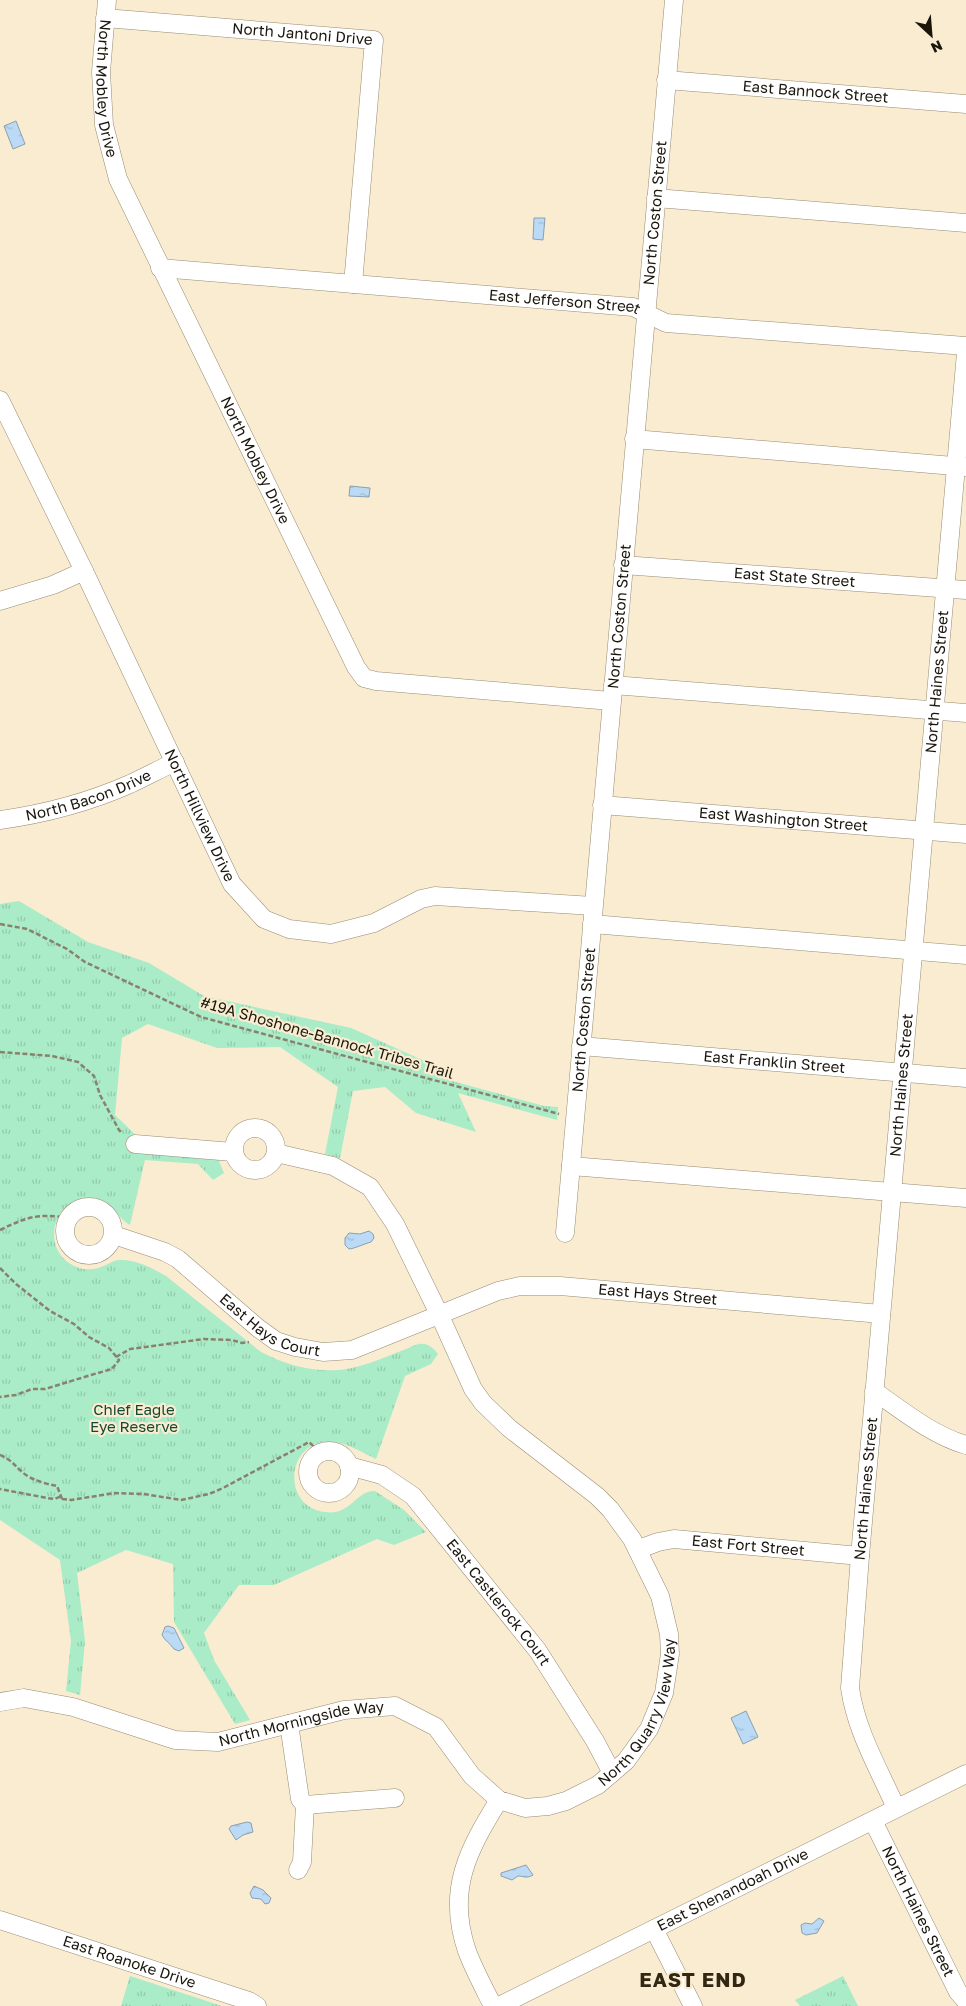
<svg xmlns="http://www.w3.org/2000/svg" width="966" height="2006" viewBox="0 0 966 2006" font-family="'Golos Text',sans-serif">
  <style>
    .park { fill: url(#park-tufts) }
    .water { fill: url(#water-ripples); stroke: #8b9fb0 }
    .lines { fill: none; stroke-linecap: round; stroke-linejoin: round }
    .minor-casing { stroke: #988b72; stroke-width: 19 }
    .path { stroke: #89806e; stroke-width: 2.5; stroke-dasharray: 5 2.5; stroke-linecap: butt }
    .minor { stroke: #fff; stroke-width: 18 }
    .labels { text-anchor: middle; stroke-width: 4.5; stroke-linejoin: round; paint-order: stroke }
    .street-label { font-size: 15px; fill: #1a160c; stroke: #f9ecd1 }
    .park-label { font-size: 15px; fill: #154a32; stroke: #f9ecd1 }
    .district-label { font-size: 20px; font-weight: bold; letter-spacing: 1px; fill: #322712; stroke: #f9ecd1 }
  </style>
  <defs>
    <pattern id="park-tufts" width="24" height="20" patternUnits="userSpaceOnUse" patternTransform="scale(1.25)"><rect width="24" height="20" fill="#a9ecc7"/><path d="M3 7l-1-3M5 7V3M7 7l1-3M15 17l-1-3M17 17v-4M19 17l1-3" fill="none" stroke="#91caaa"/></pattern>
    <pattern id="water-ripples" width="26" height="14" patternUnits="userSpaceOnUse" patternTransform="scale(1.25)"><rect width="26" height="14" fill="#bbdaf6"/><path d="M2 4q2-2 4 0t4 0M15 11q2-2 4 0t4 0" fill="none" stroke="#a0bad2"/></pattern>
  </defs>
  <rect width="100%" height="100%" fill="#f9ecd1"/>
  <path class="park" d="M19 901 88 942 149 963 204 996 351 1028 447 1071 452 1081 544 1106 558 1107 557 1120 458 1093 476 1132 416 1113 385 1087 353 1091 340 1158 325 1154 338 1087 280 1047 217 1048 148 1024 122 1038 115 1115 146 1145 219 1152V1161L224 1173 213 1180 198 1164 145 1160 130 1225C116 1217 114 1202 94 1199 58 1193 39 1242 69 1263 80 1271 94 1271 106 1265 110 1263 115 1260 119 1260 136 1259 152 1268 166 1276L261 1352C286 1365 311 1372 339 1370 360 1368 381 1359 401 1351 407 1349 413 1345 419 1344 428 1343 433 1348 438 1354L431 1364 405 1376 376 1459C363 1453 348 1443 333 1442 287 1437 279 1506 325 1512 351 1516 356 1490 375 1491L404 1510 426 1532 394 1545 377 1539 274 1585H239L204 1633 214 1660 250 1720 235 1724 174 1622 173 1564 126 1550 77 1573 85 1641 80 1695 66 1691 71 1641 60 1560 0 1520V904Z
    M130 1976 222 2006H121Z
    M843 1976 858 2006H800L795 2000Z"/>
  <path class="water" d="M16 121 25 144 13 149 4 126Z
    M534 218H545L543 240 533 239Z
    M350 486 370 488 369 497 349 496Z
    M369 1231 373 1234 374 1238 371 1242C364 1244 353 1249 349 1249L345 1245V1238L349 1233 360 1234Z
    M168 1626 174 1628 184 1648 179 1651 174 1649C170 1643 165 1641 162 1635L165 1627Z
    M746 1711 758 1737 743 1744 731 1718Z
    M247 1822 251 1823 253 1832 243 1835 236 1840 229 1829 231 1826Z
    M526 1865 533 1875C526 1879 524 1876 518 1876L512 1880 501 1876V1873Z
    M254 1886 263 1890 271 1898 269 1903 265 1904 261 1899 252 1898 250 1893Z
    M819 1918 824 1921 817 1933 806 1935 802 1933 801 1925 805 1923 812 1924Z"/>
  <g class="lines">
    <g class="minor-casing">
      <g id="minor">
        <path id="s1" d="M107 0 101 72 104 125 118 179 356 667 364 678 376 681 611 701"/>
        <path id="s2" d="M105 18 374 40 353 284"/>
        <path id="s3" d="M666 80 966 104"/>
        <path d="M656 198 966 223"/>
        <path id="s4" d="M160 268 633 307 666 323 966 346"/>
        <path id="s5" d="M0 400 84 571 232 884 264 919 289 929 331 934 374 923 421 899 435 896 593 906"/>
        <path d="M634 439 966 467"/>
        <path id="s6" d="M623 565 966 590"/>
        <path d="M0 601 53 585 84 571"/>
        <path d="M613 685 966 713"/>
        <path id="s7" d="M602 805 966 834"/>
        <path id="s8" d="M0 820C44 814 89 802 130 784 145 777 160 769 175 762"/>
        <path d="M592 924 966 955"/>
        <path id="s9" d="M581 1046 966 1078"/>
        <circle cx="255" cy="1149" r="21"/>
        <path d="M135 1144 233 1152"/>
        <path d="M571 1166 966 1198"/>
        <circle cx="89" cy="1231" r="24"/>
        <path id="s10" d="M565 1233 674 0"/>
        <path id="s11" d="M114 1235 165 1252 178 1259 258 1328 276 1341 295 1347 323 1352 352 1350 498 1291 520 1286H560L881 1314"/>
        <path d="M874 1391C903 1411 932 1435 966 1445"/>
        <circle cx="329" cy="1472" r="21"/>
        <path id="s12" d="M349 1466 382 1475 413 1496 538 1651 595 1741 612 1773"/>
        <path id="s13" d="M639 1549 658 1542 674 1539 860 1556"/>
        <path id="s14" d="M0 1702 24 1698 73 1707 175 1740 218 1742 344 1710 395 1706 436 1727 472 1776 499 1800 525 1808 548 1806 566 1801 598 1785 626 1761 649 1729 664 1693 670 1654 669 1634 660 1596 632 1539 610 1509 597 1496 509 1428 483 1403 473 1389 440 1316 395 1224 370 1187 333 1166 276 1153"/>
        <path d="M289 1724 300 1799 305 1805 395 1798"/>
        <path id="s15" d="M896 1808C879 1769 856 1731 850 1688L860 1556 966 353"/>
        <path id="s16" d="M873 1821 958 1992 966 2001"/>
        <path d="M298 1870 302 1862 305 1805"/>
        <path id="s17" d="M0 1920 249 2001 257 2006"/>
        <path d="M654 1929 693 2006"/>
        <path d="M493 2006C484 1988 474 1970 467 1951 446 1890 468 1850 499 1800"/>
        <path id="s18" d="M499 2006 966 1774"/>
      </g>
    </g>
    <path class="path" d="M0 924 27 929 67 949 85 962 201 1017 559 1114
      M0 1052 52 1056 78 1062 94 1076 100 1095 119 1130 122 1133
      M0 1230C27 1217 38 1213 68 1218
      M0 1268 16 1284 50 1311 74 1324 89 1337 109 1348 119 1360 112 1369 91 1375 45 1389H32L16 1395 0 1397
      M116 1357 130 1349 204 1339 232 1340 242 1343 249 1342
      M0 1455C14 1461 15 1467 26 1475 35 1481 47 1484 57 1486L62 1499 59 1497 55 1499 47 1498 0 1489
      M62 1499 71 1500 115 1493 144 1494 181 1500 209 1494 223 1488 309 1442 321 1453"/>
    <use href="#minor" class="minor"/>
  </g>
  <g class="labels">
    <g class="street-label">
      <text dy="5" stroke="none"><textPath href="#s2" startOffset="198">North Jantoni Drive</textPath></text>
      <text dy="5" stroke="none"><textPath href="#s1" startOffset="89">North Mobley Drive</textPath></text>
      <text dy="5" stroke="none"><textPath href="#s3" startOffset="150">East Bannock Street</textPath></text>
      <text dy="5" stroke="none"><textPath href="#s10" startOffset="1024">North Coston Street</textPath></text>
      <text dy="5" stroke="none"><textPath href="#s4" startOffset="406">East Jefferson Street</textPath></text>
      <text dy="5" stroke="none"><textPath href="#s1" startOffset="494">North Mobley Drive</textPath></text>
      <text dy="5" stroke="none"><textPath href="#s6" startOffset="172">East State Street</textPath></text>
      <text dy="5" stroke="none"><textPath href="#s10" startOffset="619">North Coston Street</textPath></text>
      <text dy="5" stroke="none"><textPath href="#s15" startOffset="1139">North Haines Street</textPath></text>
      <text dy="5" stroke="none"><textPath href="#s8" startOffset="92">North Bacon Drive</textPath></text>
      <text dy="5" stroke="none"><textPath href="#s5" startOffset="461">North Hillview Drive</textPath></text>
      <text dy="5" stroke="none"><textPath href="#s7" startOffset="182">East Washington Street</textPath></text>
      <text dy="5" stroke="none"><textPath href="#s10" startOffset="214">North Coston Street</textPath></text>
      <text transform="translate(327 1038) rotate(16)" y="5">#19A Shoshone-Bannock Tribes Trail</text>
      <text dy="5" stroke="none"><textPath href="#s9" startOffset="194">East Franklin Street</textPath></text>
      <text dy="5" stroke="none"><textPath href="#s15" startOffset="734">North Haines Street</textPath></text>
      <text dy="5" stroke="none"><textPath href="#s11" startOffset="592">East Hays Street</textPath></text>
      <text dy="5" stroke="none"><textPath href="#s11" startOffset="184">East Hays Court</textPath></text>
      <text dy="5" stroke="none"><textPath href="#s15" startOffset="329">North Haines Street</textPath></text>
      <text dy="5" stroke="none"><textPath href="#s13" startOffset="111">East Fort Street</textPath></text>
      <text dy="5" stroke="none"><textPath href="#s12" startOffset="208">East Castlerock Court</textPath></text>
      <text dy="5" stroke="none"><textPath href="#s14" startOffset="740">North Quarry View Way</textPath></text>
      <text dy="5" stroke="none"><textPath href="#s14" startOffset="310">North Morningside Way</textPath></text>
      <text dy="5" stroke="none"><textPath href="#s18" startOffset="261">East Shenandoah Drive</textPath></text>
      <text dy="5" stroke="none"><textPath href="#s16" startOffset="101">North Haines Street</textPath></text>
      <text dy="5" stroke="none"><textPath href="#s17" startOffset="136">East Roanoke Drive</textPath></text>
    </g>
    <g class="park-label">
      <text x="134" y="1415">Chief Eagle<tspan x="134" dy="17">Eye Reserve</tspan></text>
    </g>
    <g class="district-label">
      <text x="693" y="1987">EAST END</text>
    </g>
  </g>
  <g transform="translate(931 35) rotate(154)" stroke="#f9ecd1" stroke-width="4" paint-order="stroke">
  <path d="M0-4L9 19L0 12L-9 19Z" fill="#1a160c"/>
  <text y="-8" font-size="14" font-weight="bold" text-anchor="middle" fill="#1a160c">N</text>
  </g>
</svg>
